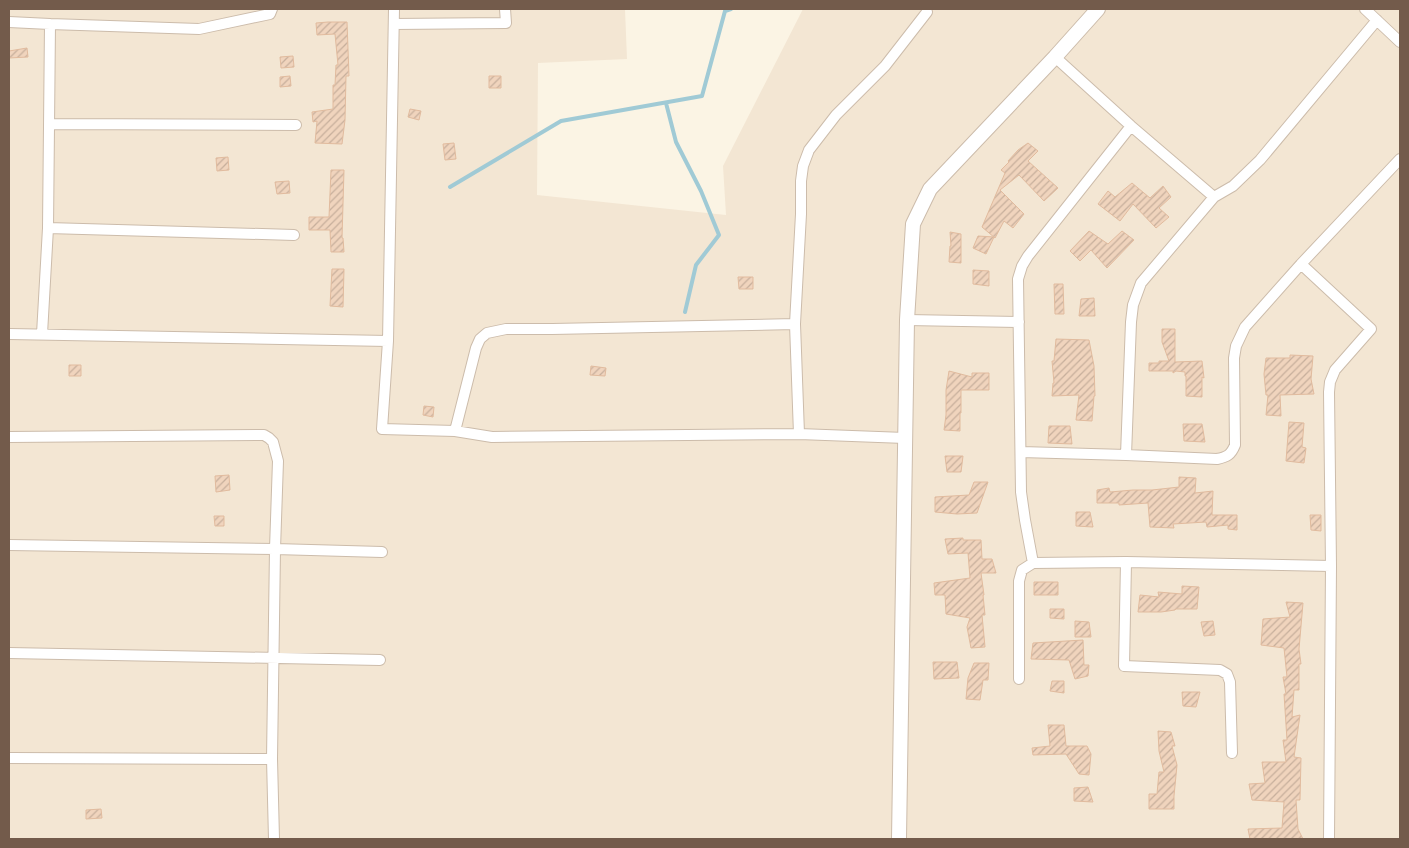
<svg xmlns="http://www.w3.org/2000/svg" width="1409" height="848" viewBox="0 0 1409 848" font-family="'PT Sans',sans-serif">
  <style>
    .residential { fill: #f3e6d3 }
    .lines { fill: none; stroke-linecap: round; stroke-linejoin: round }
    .stream { stroke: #a0cad5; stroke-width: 4 }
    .building { fill: url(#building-hatch); stroke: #e1bb9e }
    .minor-casing { stroke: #ccbcab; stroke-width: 12 }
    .tertiary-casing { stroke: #ccbcab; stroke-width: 16 }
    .minor { stroke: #fff; stroke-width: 10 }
    .tertiary { stroke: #fff; stroke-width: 14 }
  </style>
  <defs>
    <pattern id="building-hatch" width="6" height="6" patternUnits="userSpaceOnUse" patternTransform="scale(1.25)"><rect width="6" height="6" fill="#f0d4bd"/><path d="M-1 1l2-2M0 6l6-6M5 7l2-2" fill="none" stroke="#c7af9c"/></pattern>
  </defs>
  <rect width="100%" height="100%" fill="#fbf4e4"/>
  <path class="residential" d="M9 9H625L627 59 538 63 537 195 726 215 723 166 803 9H1400V839H9Z"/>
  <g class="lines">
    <path class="stream" d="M666 103 676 142 701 191 719 235 696 265 685 312
      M450 187 561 121 702 96 725 11 731 9"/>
  </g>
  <path class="building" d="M328 22H347L349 76H346L345 120 342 144 315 143 317 121 313 122 312 112 333 109V85H335L336 65H338L335 34 317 35 316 23Z
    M27 48 28 57 9 58V51Z
    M293 56 294 67 281 68 280 57Z
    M290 76 291 86 280 87V77Z
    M489 76H501V88H489Z
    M410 109 421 111 419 120 408 117Z
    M454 143 456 159 445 160 443 144Z
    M1028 143 1038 151 1028 161 1058 188 1044 201 1019 175 1000 190 1024 214 1013 228 1004 221 995 238 982 227 1005 173 1001 170 1009 162 1008 161 1018 150Z
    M228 157 229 170 217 171 216 158Z
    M331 170H344L342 238H343L344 252H331L330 230H309V217H329Z
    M289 181 290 193 277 194 275 182Z
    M1132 183 1150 198 1163 186 1171 197 1159 208 1169 217 1156 228 1133 204 1120 221 1098 204 1108 191 1115 197Z
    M1089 231 1108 244 1122 231 1134 240 1107 268 1091 250 1080 261 1070 251Z
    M950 232 961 234V263L949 262 950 246H951Z
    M978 236 994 237 986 254 973 248Z
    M332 269H344L343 307 330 306Z
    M973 270 989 271V286L973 284Z
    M738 277H753V289H739Z
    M1054 284H1063L1064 314H1055Z
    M1094 298 1095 316H1079L1081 299Z
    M1162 329H1175V362L1202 361 1204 378 1202 377V397L1186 396V376H1185V372L1176 371 1173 373V371H1149V363H1159V361H1169L1162 342Z
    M1056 339 1089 340 1094 366 1095 396H1094L1092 421 1076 420 1079 395 1052 396 1053 383H1054L1052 361H1054Z
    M1290 355 1313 356 1311 379 1314 394 1280 395 1281 416 1266 415 1268 395H1266L1264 374 1266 358H1290Z
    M69 365H81V376H69Z
    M591 366 606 368 605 376 590 375Z
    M949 371 972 377V373H989V390H961V413H960V431L944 430 946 415V390Z
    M424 406 434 407 433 417 423 415Z
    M1289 422 1304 423 1302 447 1306 448 1304 463 1286 461Z
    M1183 424H1202L1205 442 1184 441Z
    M1049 426H1070L1072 444 1048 443Z
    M945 456H963L961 472H947Z
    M229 475 230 490 216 492 215 476Z
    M1179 477 1196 478 1195 493 1213 491 1212 515H1237V530L1228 529V525L1207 527 1206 522 1173 524 1174 528 1150 527 1148 503 1119 505V503H1097V490L1109 488 1110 492 1133 490H1152L1179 487Z
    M974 482H988L977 513 957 514 935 512V497L969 495Z
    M1076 512H1090L1093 527 1076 526Z
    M1310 515H1321V531L1311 530Z
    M214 516H224V526H215Z
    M963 538V540H981L982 559H992L996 573H981L984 595H983L985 615H982L985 647 971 648 967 627 970 618 946 614 945 595H935L934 583 970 578 968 553 948 554 945 539Z
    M1034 582H1058V595H1034Z
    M1182 586 1199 587 1197 609H1176L1175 610 1161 612H1138L1140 595 1159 597 1158 592 1182 594Z
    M1286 602 1303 603 1299 649 1301 664H1299V690H1294L1292 717 1300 715 1294 757 1301 758 1300 800H1296L1298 829 1303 839H1250L1248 829 1282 828 1284 802 1252 800 1249 784 1265 783 1262 762H1286L1283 740H1287L1284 694H1286L1283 677H1287L1284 648 1261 645 1263 619 1290 617Z
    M1050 609H1064V619L1050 618Z
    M1075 621 1089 622 1091 637H1075Z
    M1213 621 1215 635 1204 636 1201 622Z
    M1083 640 1084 665H1089L1088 676 1075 679 1069 660 1031 659 1033 643Z
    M933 662H957L959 678 934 679Z
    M974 663H989L988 680H983L980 700 966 699 968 678Z
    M1052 681H1064V693L1050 691Z
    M1182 692H1200L1196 707 1183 706Z
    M1048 725H1064L1066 746H1087L1091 754 1089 775 1079 774 1066 754 1033 755 1032 748 1050 746Z
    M1158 731 1171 732 1175 746H1172L1177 765 1174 796V809H1149V794H1157L1159 772H1164L1159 751Z
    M1088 787 1093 802 1074 801V788Z
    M101 809 102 818 86 819V810Z"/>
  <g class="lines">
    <g class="minor-casing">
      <path id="minor" d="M394 9 388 341 382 429 455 431 492 437 799 434 905 438
        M1365 9 1400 42
        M9 22 50 24
        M394 24 506 23 505 9
        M1055 57 1131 126 1214 197 1233 186 1260 160 1377 20
        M50 124 296 125
        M48 228 294 235
        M1301 264 1371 329 1335 370 1330 382 1329 392 1331 566 1329 839
        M907 320 1019 322
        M9 334 388 341
        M42 334 48 228 50 24 199 29 270 14 272 9
        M455 431 476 348 480 339 487 333 506 329H552L795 324
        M799 434 795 324 801 214V181L803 166 809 150 836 115 885 66 927 12
        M9 437 264 435 269 438 273 442 278 461 275 549 272 759 274 839
        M1021 452 1126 455 1217 459C1227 457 1231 455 1235 445L1234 358 1236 346 1245 327 1301 264 1400 159
        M1126 455 1131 322 1133 305 1141 283 1214 197
        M9 545 275 549 382 552
        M1126 562 1124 666 1220 670 1227 674 1230 682 1232 753
        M1033 563 1126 562 1331 566
        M9 653 380 660
        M1019 679V581L1022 570 1033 563 1025 520 1021 492 1018 279 1022 266 1028 256 1131 126
        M9 758 272 759"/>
    </g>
    <g class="tertiary-casing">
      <path id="tertiary" d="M899 839 907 320 913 224 930 189 1055 57 1098 9"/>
    </g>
    <use href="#minor" class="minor"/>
    <use href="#tertiary" class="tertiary"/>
  </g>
  <rect width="1409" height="848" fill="none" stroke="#735b4b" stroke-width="20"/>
</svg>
